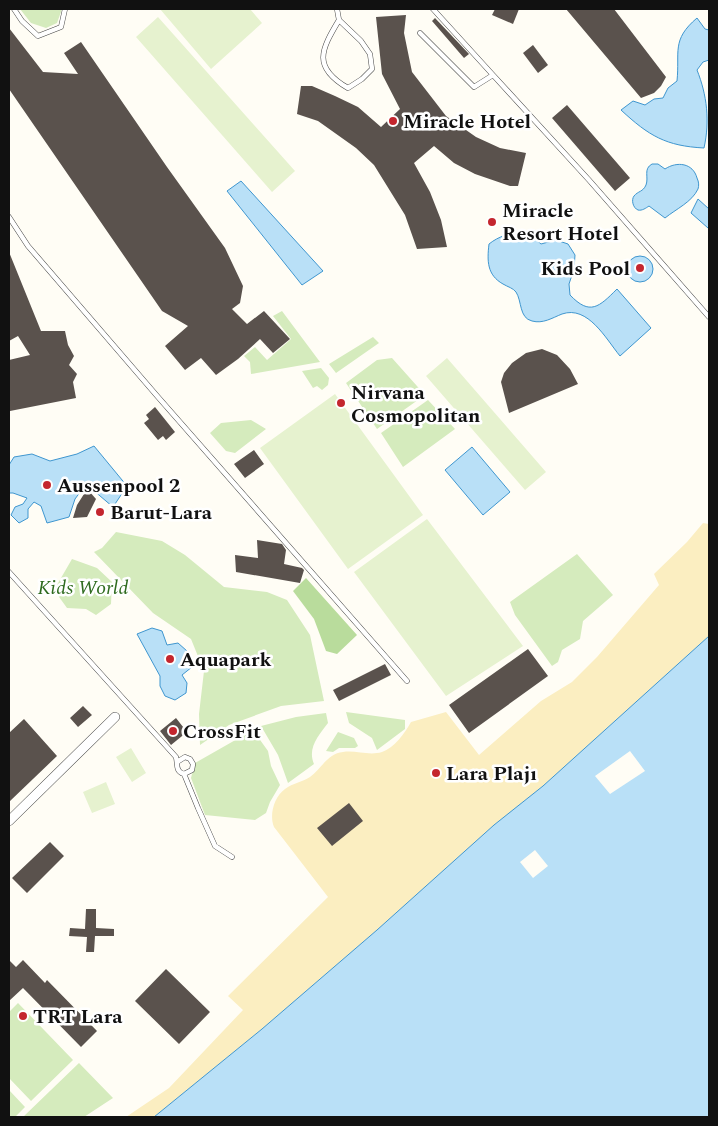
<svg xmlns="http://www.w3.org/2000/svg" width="718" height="1126" viewBox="0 0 718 1126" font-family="Spectral,serif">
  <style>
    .green { fill: #d5ebbd }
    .forest { fill: #b9dc9c }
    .sand { fill: #fbeec1 }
    .pitch { fill: #e6f2cf }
    .water { fill: #b9e0f7; stroke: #3f96cf }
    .pier { fill: #fffdf5 }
    .building { fill: #5a524d }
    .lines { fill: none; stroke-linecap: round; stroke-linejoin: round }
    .service-casing { stroke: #444; stroke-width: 5.5 }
    .minor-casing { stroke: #444; stroke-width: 10 }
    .service { stroke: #fff; stroke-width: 4.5 }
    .minor { stroke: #fff; stroke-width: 9 }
    .poi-dot { fill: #c4262e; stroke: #fff; stroke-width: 2 }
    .labels { text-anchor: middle; stroke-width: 5; stroke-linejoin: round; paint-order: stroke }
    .poi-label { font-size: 20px; font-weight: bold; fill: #111; stroke: #fff; text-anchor: start }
    .park-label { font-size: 20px; font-style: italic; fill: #2f6b1f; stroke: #fff }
  </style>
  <rect width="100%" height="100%" fill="#fffdf5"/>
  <path class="green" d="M20 9H62L57 23 46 28 31 23Z
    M282 311 320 362 251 374 250 362 244 356 255 347 267 360 291 339 273 316Z
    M373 337 379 343 336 373 329 364Z
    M392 358 425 395 377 429 346 383 377 360Z
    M321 368 329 378 328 385 322 390 317 386 313 388 302 371Z
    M428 400 455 429 403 467 381 433Z
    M251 420 266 429 235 453 226 451 210 433 221 423Z
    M116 532 162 541 185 555 224 587 267 592 287 600 310 635 324 701 281 706 229 725 200 745 199 714 204 671 191 639 153 613 94 552 102 548Z
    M577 554 613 595 583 621 580 639 562 650 558 662 552 666 515 615 510 602Z
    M72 559 97 568 112 582 111 604 96 615 86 609 67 608 54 590Z
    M346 712 405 720V729L377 750 372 738 349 723Z
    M326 713 328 723C319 735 307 748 314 764L288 783 278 755 261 726 296 717Z
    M253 730 268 751 271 766 280 785 270 802 266 813 255 820 205 815 191 778 195 763Z
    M338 732 354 738 358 746 355 748H339L333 752 326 751Z
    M18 1003 73 1060 31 1101 9 1078V1012Z
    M79 1063 113 1098 84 1117H23Z
    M9 1090 25 1107 15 1117H9Z"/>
  <path class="forest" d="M306 578 357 635 337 654 326 651 314 619 293 591Z"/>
  <path class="sand" d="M703 523 709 524V636L543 786 494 825 377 930 262 1029 154 1117H126L169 1088 243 1010 228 996 328 897 274 827C269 815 274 797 285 789 293 783 302 782 310 777 321 769 328 753 343 752 356 750 369 756 382 752 394 748 405 733 411 722L446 712 479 755 541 701 572 682 597 657 659 585 654 574 687 542Z"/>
  <path class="pitch" d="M160 9H250L262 23 211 69Z
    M158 17 295 171 272 192 136 37Z
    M447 358 546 472 525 490 426 376Z
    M335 394 423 515 348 569 260 448Z
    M427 519 523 646 446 696 354 572Z
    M131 748 146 773 132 782 116 757Z
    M106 782 115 804 92 813 83 792Z"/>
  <path class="water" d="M697 18 705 29 709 30V60L703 62 697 70C707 95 710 121 704 148 666 146 649 136 621 110L633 101 645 105 654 99 663 98 668 88 677 81C680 52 671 40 697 18Z
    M652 164H658L665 169C677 161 693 163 697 178 699 182 699 186 698 189 692 202 676 209 665 218L649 206C646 208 642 211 638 210 633 208 631 200 634 196 638 191 643 192 646 185 649 177 643 169 652 164Z
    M241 181 323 271 302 285 227 191Z
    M698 199 709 209V226L708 228 691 213Z
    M523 232 532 236 541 244 556 240 568 244 575 255 574 269 569 284 570 295C590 316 599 307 617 289L651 328 620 356C606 339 588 305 562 314 552 318 543 324 532 321 519 318 522 301 516 292 513 288 508 287 503 284 487 275 487 261 489 244 499 236 510 233 523 232Z
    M627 269a13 13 0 1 1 26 0a13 13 0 1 1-26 0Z
    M94 446 127 486 113 507 86 484 75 499 69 517 47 523 41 506 34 502 28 509V518L19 523 11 515 15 507 23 504 27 498 13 493H9V465L14 457 32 454 50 461 77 454Z
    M472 447 510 492 483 515 445 470Z
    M152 628 162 631 167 645 178 643 187 651 192 667 182 675 187 683 186 693 175 700 165 696 160 686V676L137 634Z
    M709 636V1117H154L262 1029 377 930 494 825 543 786Z"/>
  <path class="pier" d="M630 751 645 771 610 794 595 776Z
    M535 850 548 866 533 878 520 862Z"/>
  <path class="building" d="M495 9H519L513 24 492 15Z
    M566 9H614L666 77 661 86 654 93 641 98Z
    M406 15 404 33 412 72 446 116 476 137 500 148 526 153 518 186H510L475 174 454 163 434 146 414 163 430 192 441 220 447 247 417 249 405 215 374 165 356 148 318 121 297 114 301 86H312L335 96 358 107 381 127 400 109 382 74 376 17Z
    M435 18 469 54 464 58 432 21Z
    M9 28 43 72 78 74 64 53 81 42 167 167 225 248 243 286 240 303 232 309 247 324 264 311 290 339 273 353 260 339 238 359 216 375 201 358 185 370 165 346 188 326 162 311 9 89Z
    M533 45 548 65 538 73 523 53Z
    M567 105 630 178 615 191 552 118Z
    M9 252 41 331H65L68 345 74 356 69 365 77 374 73 382 76 398 10 411 9 360 30 355 18 336 9 341Z
    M542 349 557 355 570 369 578 384 509 413 501 382 504 373 512 363 526 353Z
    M155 407 175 432 166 440 163 436 158 440 144 423 149 419 146 415Z
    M254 450 264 464 245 478 234 464Z
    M89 491 96 499 87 517 73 518 77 505 84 494Z
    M257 540 282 544 286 550 284 564 302 568 304 570 300 583 236 572 235 555 258 558Z
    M528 649 548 676 469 733 449 705Z
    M385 664 391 675 339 701 333 690Z
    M83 706 92 715 78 727 70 718Z
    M176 718 187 732 171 745 160 731Z
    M24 719 57 756 9 802V733Z
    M349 803 363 821 332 846 317 828Z
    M50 842 64 856 27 893 12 878Z
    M86 909H96V928L114 929V936H95L94 952H86L87 937 69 936 70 928 85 929Z
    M9 960 16 967 23 960 45 983 47 980 97 1031 81 1047 23 988 9 1001Z
    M166 969 210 1012 179 1044 135 1001Z"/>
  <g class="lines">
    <g class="service-casing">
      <path id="service" d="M14 9 22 21 38 36 61 27 65 9
        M337 9 339 20 361 41 370 54 372 69 362 79 348 88C312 67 321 50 339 20
        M420 33 474 87 493 75 433 9
        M493 75 589 180 709 317
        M9 217 28 246 158 397 407 681
        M9 572 176 757C178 765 175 771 184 774L192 770 193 764 190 759 185 757 177 762
        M184 774 198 808 215 846 232 857"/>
    </g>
    <g class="minor-casing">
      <path id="minor" d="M9 821 115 717"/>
    </g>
    <use href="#service" class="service"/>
    <use href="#minor" class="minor"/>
  </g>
  <g class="poi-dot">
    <circle cx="393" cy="121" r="5"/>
    <circle cx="492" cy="222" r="5"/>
    <circle cx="640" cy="268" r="5"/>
    <circle cx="341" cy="403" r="5"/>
    <circle cx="47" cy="485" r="5"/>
    <circle cx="100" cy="512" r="5"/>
    <circle cx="170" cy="659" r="5"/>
    <circle cx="173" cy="731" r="5"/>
    <circle cx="436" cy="773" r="5"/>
    <circle cx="23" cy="1016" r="5"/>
  </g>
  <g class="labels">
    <g class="poi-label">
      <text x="403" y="128">Miracle Hotel</text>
      <text x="502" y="217">Miracle<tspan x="502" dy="23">Resort Hotel</tspan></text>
      <text x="630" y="275" text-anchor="end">Kids Pool</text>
      <text x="351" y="399">Nirvana<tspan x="351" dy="23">Cosmopolitan</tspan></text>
      <text x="57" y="492">Aussenpool 2</text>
      <text x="110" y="519">Barut-Lara</text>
      <text x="180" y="666">Aquapark</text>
      <text x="183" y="738">CrossFit</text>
      <text x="446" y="780">Lara Plajı</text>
      <text x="33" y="1023">TRT Lara</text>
    </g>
    <g class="park-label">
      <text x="83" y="594">Kids World</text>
    </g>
  </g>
  <rect width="718" height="1126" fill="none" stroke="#111111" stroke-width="20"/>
</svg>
